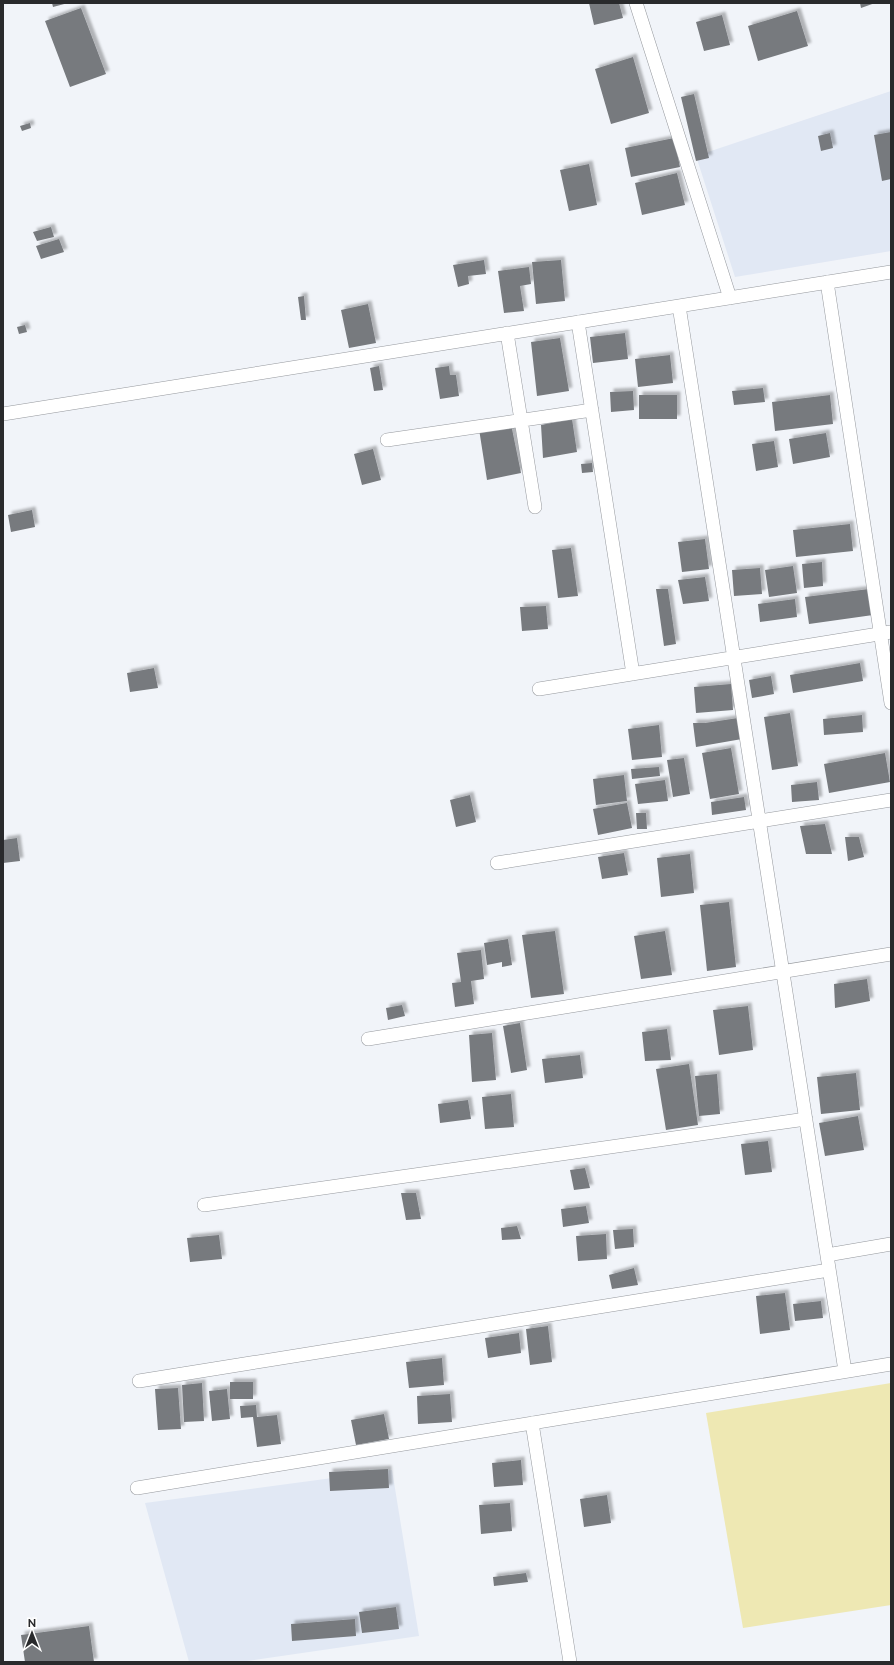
<svg xmlns="http://www.w3.org/2000/svg" width="894" height="1665" viewBox="0 0 894 1665" font-family="Raleway,sans-serif">
  <style>
    .built { fill: #e1e8f4 }
    .green { fill: #eee8b3 }
    .building { fill: #777a7e; filter: url(#shadow) }
    .lines { fill: none; stroke-linecap: round; stroke-linejoin: round }
    .minor-casing { stroke: #95989d; stroke-width: 14 }
    .minor { stroke: #fff; stroke-width: 13 }
  </style>
  <defs>
    <filter id="shadow"><feDropShadow dx="3.5" dy="-3.5" stdDeviation="1" flood-color="#0004"/></filter>
  </defs>
  <rect width="100%" height="100%" fill="#f1f4f9"/>
  <path class="built" d="M891 91V251L735 277 696 156Z
    M392 1470 419 1636 240 1662H189L145 1503Z"/>
  <path class="green" d="M891 1383V1605L743 1628 706 1413Z"/>
  <path class="building" d="M52 3H68L53 7Z
    M589 3H619L623 18 594 25Z
    M860 3H875L861 8Z
    M81 8 106 74 70 87 45 21Z
    M797 11 808 46 758 61 748 26Z
    M722 15 730 45 704 51 696 22Z
    M633 57 649 113 611 124 595 69Z
    M694 94 709 158 696 161 681 97Z
    M30 123 31 128 22 131 20 126Z
    M891 132V179L882 181 874 135Z
    M830 133 833 148 821 151 818 136Z
    M674 138 680 167 631 177 625 148Z
    M589 164 597 205 569 211 560 170Z
    M677 173 685 205 642 215 635 183Z
    M51 227 54 237 37 241 33 232Z
    M59 239 64 252 41 259 36 246Z
    M484 260 486 274 468 276 469 284 458 287 453 265Z
    M561 260 565 301 536 304 532 262Z
    M529 267 531 284 520 286 524 311 504 313 498 271Z
    M304 296 306 320H301L298 297Z
    M368 304 376 343 349 348 341 310Z
    M25 325 27 332 19 334 17 327Z
    M625 333 628 359 593 363 590 337Z
    M560 338 569 391 537 396 531 342Z
    M670 355 673 383 638 387 635 359Z
    M379 366 383 390 374 391 370 368Z
    M449 366 450 375H456L459 396 440 399 435 368Z
    M763 388 765 402 734 405 732 391Z
    M633 391 634 410 611 412 610 392Z
    M639 395H677V419H639Z
    M830 395 833 424 775 431 772 402Z
    M572 419 577 452 543 458 541 425Z
    M511 424 521 473 487 480 479 429Z
    M826 433 830 457 793 464 789 439Z
    M774 441 778 467 756 471 752 444Z
    M373 449 381 480 362 485 354 454Z
    M592 463 593 472 582 473 581 464Z
    M32 510 35 527 11 532 8 515Z
    M850 524 853 551 796 557 793 530Z
    M705 539 709 569 682 572 678 542Z
    M571 548 578 596 558 598 552 550Z
    M822 562 823 586 804 588 802 564Z
    M793 566 797 593 769 597 765 570Z
    M760 568 762 594 734 596 732 570Z
    M705 577 709 601 683 604 678 580Z
    M656 589H668L676 644 664 646Z
    M869 589 873 615 809 624 805 597Z
    M795 599 797 617 760 622 758 604Z
    M546 606 548 629 522 631 520 607Z
    M860 663 863 681 793 693 790 675Z
    M154 668 158 688 130 692 127 673Z
    M771 676 774 694 752 698 749 680Z
    M731 684 733 710 696 713 694 687Z
    M790 713 798 766 772 770 764 717Z
    M862 715 863 732 824 735 823 719Z
    M738 718 742 739 696 747 693 723H705Z
    M659 725 662 757 632 760 628 729Z
    M731 748 739 794 710 799 702 753Z
    M885 753 890 782 829 793 824 764Z
    M684 758 690 794 673 797 667 760Z
    M659 767 660 776 632 779 631 769Z
    M624 775 627 801 596 805 593 779Z
    M665 780 668 801 638 804 635 784Z
    M817 782 819 800 792 802 791 785Z
    M470 795 476 822 456 827 450 800Z
    M744 797 746 810 712 815 711 802Z
    M627 803 632 828 598 835 593 809Z
    M636 813H646L647 829H637Z
    M825 824 832 854H806L800 826Z
    M845 837H859L864 857 848 861Z
    M17 838 20 861 3 863V840Z
    M624 853 628 875 602 879 598 857Z
    M690 854 694 893 661 897 657 858Z
    M729 902 736 967 707 971 700 905Z
    M555 931 564 994 531 998 522 935Z
    M665 931 672 975 641 979 634 936Z
    M508 939 512 965 502 967V962L487 965 484 943Z
    M481 950 484 979 471 981 474 1004 455 1007 452 983 461 982 457 953Z
    M867 979 870 1001 835 1008 834 984Z
    M402 1005 405 1016 388 1020 386 1008Z
    M748 1006 753 1050 719 1055 713 1010Z
    M520 1023 527 1070 511 1073 503 1026Z
    M667 1029 671 1060 645 1061 642 1032Z
    M492 1033 496 1080 472 1082 469 1035Z
    M580 1055 583 1078 545 1083 542 1059Z
    M689 1064 698 1125 666 1130 656 1069Z
    M856 1073 860 1110 821 1114 817 1077Z
    M717 1074 720 1114 699 1116 695 1076Z
    M511 1094 514 1127 485 1129 482 1097Z
    M468 1100 471 1119 440 1123 438 1104Z
    M858 1116 864 1150 825 1156 819 1123Z
    M768 1141 772 1172 745 1175 741 1144Z
    M585 1168 590 1188 574 1190 570 1170Z
    M401 1193H416L421 1219 406 1220Z
    M586 1206 589 1223 563 1227 561 1209Z
    M517 1226 521 1239 502 1240 501 1228Z
    M633 1229 634 1247 615 1249 613 1230Z
    M606 1234 607 1259 578 1261 576 1236Z
    M219 1235 222 1259 190 1262 187 1238Z
    M634 1268 638 1285 612 1289 609 1275Z
    M785 1293 790 1330 760 1334 756 1296Z
    M821 1301 823 1318 795 1321 793 1304Z
    M548 1326 552 1362 530 1365 526 1329Z
    M519 1333 521 1353 488 1358 485 1338Z
    M442 1358 444 1385 409 1388 406 1362Z
    M230 1382H253V1399H230Z
    M202 1383 204 1421 184 1422 182 1385Z
    M178 1388 181 1429 158 1430 155 1389Z
    M227 1389 230 1419 212 1421 209 1391Z
    M450 1394 452 1422 418 1424 417 1396Z
    M256 1405 257 1417 277 1415 281 1444 257 1447 253 1417 241 1418 240 1406Z
    M384 1414 389 1439 356 1445 351 1420Z
    M521 1460 523 1485 494 1487 492 1463Z
    M388 1469 389 1488 330 1491 329 1472Z
    M607 1495 611 1523 584 1527 580 1499Z
    M510 1503 512 1531 481 1534 479 1505Z
    M526 1573 528 1582 494 1586 493 1577Z
    M396 1607 399 1629 362 1633 359 1612Z
    M355 1619 356 1636 292 1641 291 1624Z
    M89 1626 94 1662H25L21 1635Z"/>
  <g class="lines">
    <g class="minor-casing">
      <path id="minor" d="M636 3 730 298
        M827 282 891 703
        M679 306 845 1371
        M578 322 633 674
        M507 333 535 507
        M3 414 891 272
        M387 440 592 410
        M539 689 891 632
        M497 863 891 800
        M368 1039 891 954
        M204 1205 806 1119
        M827 1255 891 1244
        M139 1381 829 1270
        M532 1423 570 1662
        M137 1488 891 1364"/>
    </g>
    <use href="#minor" class="minor"/>
  </g>
  <rect width="894" height="1665" fill="none" stroke="#292a2c" stroke-width="8"/>
  <g transform="translate(32 1633)" stroke="#ffffff" stroke-width="3" paint-order="stroke">
  <path d="M0-3L7 15L0 10L-7 15Z" fill="#292a2c"/>
  <text y="-6" font-size="11" font-weight="bold" text-anchor="middle" fill="#292a2c">N</text>
  </g>
</svg>
